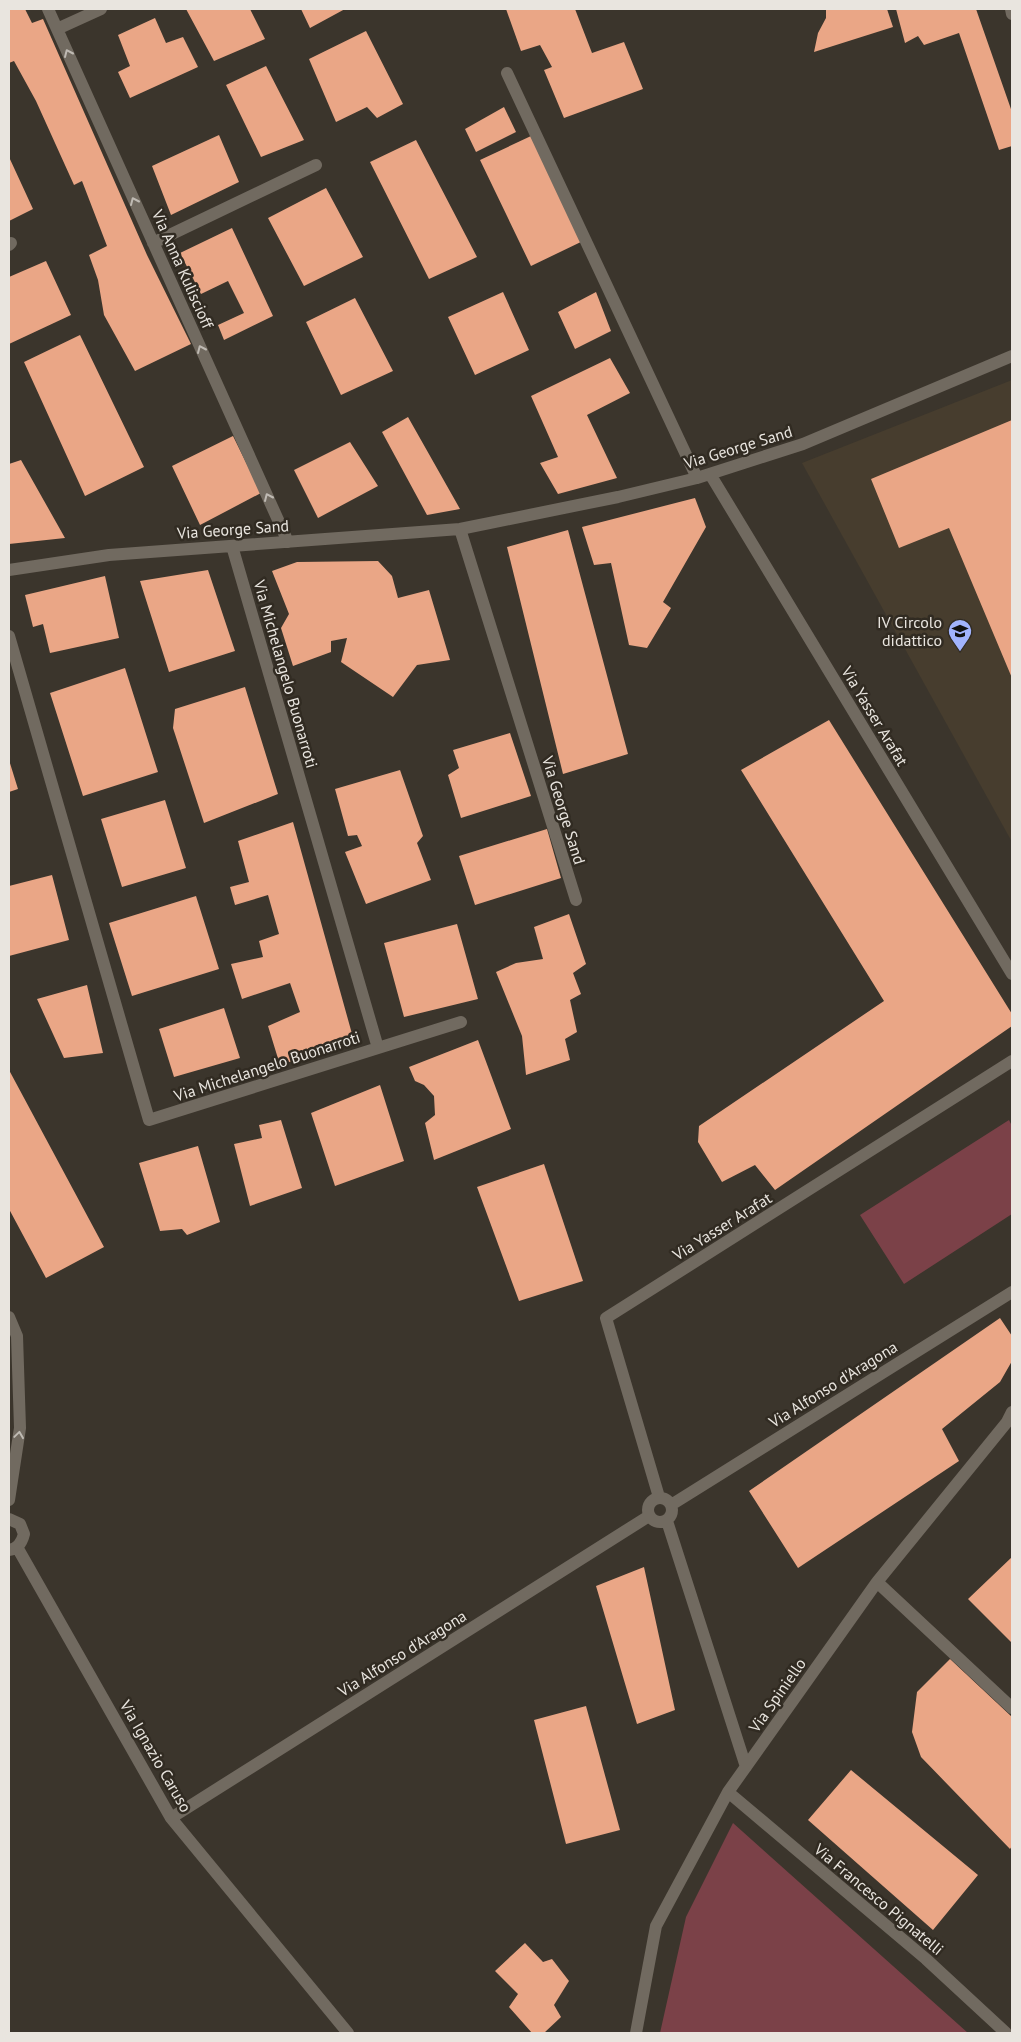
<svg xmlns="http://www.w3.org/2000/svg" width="1021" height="2042" viewBox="0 0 1021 2042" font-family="'PT Sans',sans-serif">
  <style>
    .built { fill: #473d2e }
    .green { fill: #7b4148 }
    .building { fill: #eaa686 }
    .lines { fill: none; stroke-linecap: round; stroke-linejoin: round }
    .minor { stroke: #716a60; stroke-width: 12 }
    .oneway { stroke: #bfbab3 }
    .labels { text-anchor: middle; stroke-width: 5; stroke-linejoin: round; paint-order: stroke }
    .street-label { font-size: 16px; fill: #e9e5df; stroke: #312b22 }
    .poi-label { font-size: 16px; fill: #e9e5df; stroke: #312b22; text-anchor: end }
  </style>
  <rect width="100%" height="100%" fill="#3b352c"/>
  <path class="built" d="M1012 380V842L802 463Z"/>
  <path class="green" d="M1009 1120 1012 1126V1214L904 1284 860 1215Z
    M733 1823 968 2033H660L686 1917Z"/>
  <path class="building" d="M9 9H25L32 23 43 19 147 255 191 344 135 371 104 315 98 280 89 255 107 246 82 181 74 185 36 101 14 61 9 63Z
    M186 9H250L265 39 214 61Z
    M301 9H345L310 28Z
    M506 9H575L592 53 624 42 643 89 564 118 544 70 552 67 540 45 521 51Z
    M826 9H887L893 27 814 52 818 33 826 18Z
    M896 9H976L1012 112V146L999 150 959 33 924 45 918 36 905 43Z
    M155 18 166 43 183 37 198 67 130 98 118 72 130 66 118 35Z
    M366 31 403 104 377 118 367 107 336 122 309 59Z
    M266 66 304 140 261 157 226 85Z
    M504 107 516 132 476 152 465 129Z
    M219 135 239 182 171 215 152 166Z
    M531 136 585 240 531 266 480 160Z
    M416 140 477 257 429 279 370 162Z
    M9 157 33 209 9 221Z
    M326 188 363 257 304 286 268 218Z
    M232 228 273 316 224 340 218 325 244 313 228 281 201 294 180 253Z
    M46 261 71 315 9 344V277Z
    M503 292 529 350 475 375 448 317Z
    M596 292 611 331 575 349 558 312Z
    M355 298 393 371 341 395 306 322Z
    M80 335 144 467 85 496 24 362Z
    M610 358 630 393 587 415 617 478 558 494 540 463 558 457 531 396Z
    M408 417 460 509 427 515 382 432Z
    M1012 420V678L949 528 899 548 871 479Z
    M233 436 261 493 200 525 172 466Z
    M350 442 378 486 318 518 294 470Z
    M21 460 65 538 9 544V464Z
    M695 498 706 527 663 602 671 608 647 648 629 645 611 563 594 565 582 527Z
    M568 530 628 754 563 774 507 547Z
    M378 561 392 576 398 598 429 590 450 660 417 665 393 697 341 662 347 638 331 641V652L293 666 281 628 289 614 272 571 297 562Z
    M208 570 235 651 169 672 140 581Z
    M105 576 119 638 50 653 43 624 33 627 25 595Z
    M125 668 158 772 83 796 50 693Z
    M245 687 278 794 204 823 173 728 175 709Z
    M829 720 1012 1014V1026L775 1190 755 1165 722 1182 698 1142 699 1126 884 1001 741 770Z
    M510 733 531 796 461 818 448 775 459 768 453 750Z
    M9 760 18 789 9 792Z
    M400 770 423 836 417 843 431 880 366 904 345 852 362 846 357 835 348 836 335 789Z
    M165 800 186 868 122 887 101 819Z
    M293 822 354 1041 280 1065 268 1026 300 1012 290 983 242 999 231 964 263 957 259 941 279 934 268 895 235 905 230 887 249 882 238 841Z
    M547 829 561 878 475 905 459 856Z
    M52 875 69 940 9 956V886Z
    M196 896 219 969 132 996 109 923Z
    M569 914 586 964 573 973 581 994 570 1000 577 1032 565 1039 570 1060 526 1075 522 1036 496 972 516 963 543 959 534 927Z
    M457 924 478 999 404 1017 384 943Z
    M87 985 103 1053 64 1058 37 999Z
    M224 1008 240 1058 174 1077 159 1029Z
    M478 1040 511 1129 434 1160 425 1123 435 1115 434 1096 424 1085 415 1081 409 1067Z
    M9 1070 104 1247 46 1278 9 1209Z
    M380 1085 404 1161 335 1186 311 1113Z
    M281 1120 302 1188 250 1206 234 1144 262 1138 259 1125Z
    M198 1146 220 1222 187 1235 182 1229 160 1231 139 1163Z
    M544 1164 583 1281 519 1301 477 1187Z
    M1000 1318 1012 1336V1361L1000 1382 942 1429 959 1461 798 1568 749 1491Z
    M1012 1557V1643L968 1599Z
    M644 1567 675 1710 637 1724 596 1586Z
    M950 1659 1012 1717V1846L1010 1849 921 1757 912 1732 917 1692Z
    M586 1706 620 1830 566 1844 534 1720Z
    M851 1770 978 1875 933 1930 808 1820Z
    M525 1943 543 1962 552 1959 569 1981 554 2005 561 2017 544 2033H532L509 2007 518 1994 495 1971Z"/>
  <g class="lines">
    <path class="minor" d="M48 9 288 542
      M1011 9 1012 14
      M57 29 101 9
      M507 73 697 478
      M153 243 316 165
      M9 245 11 243
      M710 474 1012 974
      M460 529 576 900
      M9 570 109 555 460 529 618 497 697 478 803 444 1012 356
      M9 636 149 1120 378 1048 232 546
      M378 1048 461 1022
      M9 1317 17 1336 20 1428 9 1500
      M659 1497 606 1318 1012 1061
      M648 1510a12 12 0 1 1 24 0a12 12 0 1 1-24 0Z
      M671 1505 1012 1292
      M9 1519 20 1524 24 1534C22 1542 18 1549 9 1550
      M667 1521 746 1767
      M17 1547 171 1818 348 2033
      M877 1582 1012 1708
      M728 1792 926 1959 1006 2033
      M171 1818 649 1516
      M636 2033 656 1926 728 1792 877 1582 1007 1422 1012 1412"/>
  </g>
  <defs><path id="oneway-chevron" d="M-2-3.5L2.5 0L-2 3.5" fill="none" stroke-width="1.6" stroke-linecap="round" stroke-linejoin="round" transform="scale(1.25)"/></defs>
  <g class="oneway">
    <use href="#oneway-chevron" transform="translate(68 53) rotate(-114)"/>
    <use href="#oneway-chevron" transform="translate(134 201) rotate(-114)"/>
    <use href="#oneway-chevron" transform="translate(201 349) rotate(-114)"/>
    <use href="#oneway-chevron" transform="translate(268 497) rotate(-114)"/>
    <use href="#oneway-chevron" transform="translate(19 1435) rotate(-82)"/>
  </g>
  <defs>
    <g id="school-pin" transform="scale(1.25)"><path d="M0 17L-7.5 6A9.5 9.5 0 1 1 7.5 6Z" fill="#a1b3fd" stroke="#312b22"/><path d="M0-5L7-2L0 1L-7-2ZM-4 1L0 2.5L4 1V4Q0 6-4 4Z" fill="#111"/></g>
  </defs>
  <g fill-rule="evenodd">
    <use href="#school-pin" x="960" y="631"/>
  </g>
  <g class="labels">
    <g class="street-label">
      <text transform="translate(183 269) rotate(66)" y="6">Via Anna Kuliscioff</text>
      <text transform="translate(738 447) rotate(-17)" y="6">Via George Sand</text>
      <text transform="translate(233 529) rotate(-4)" y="6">Via George Sand</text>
      <text transform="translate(286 674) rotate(74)" y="6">Via Michelangelo Buonarroti</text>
      <text transform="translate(875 716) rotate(59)" y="6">Via Yasser Arafat</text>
      <text transform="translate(564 810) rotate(73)" y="6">Via George Sand</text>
      <text transform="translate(267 1066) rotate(-18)" y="6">Via Michelangelo Buonarroti</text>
      <text transform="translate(722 1226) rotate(-32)" y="6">Via Yasser Arafat</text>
      <text transform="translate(833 1384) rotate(-32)" y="6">Via Alfonso d'Aragona</text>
      <text transform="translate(402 1653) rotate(-32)" y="6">Via Alfonso d'Aragona</text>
      <text transform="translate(777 1695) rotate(-55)" y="6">Via Spiniello</text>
      <text transform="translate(156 1756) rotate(60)" y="6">Via Ignazio Caruso</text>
      <text transform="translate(879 1899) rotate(40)" y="6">Via Francesco Pignatelli</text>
    </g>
    <g class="poi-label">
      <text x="942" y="628">IV Circolo<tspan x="942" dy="18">didattico</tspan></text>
    </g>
  </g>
  <rect width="1021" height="2042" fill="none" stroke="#e9e5df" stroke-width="20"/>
</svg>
